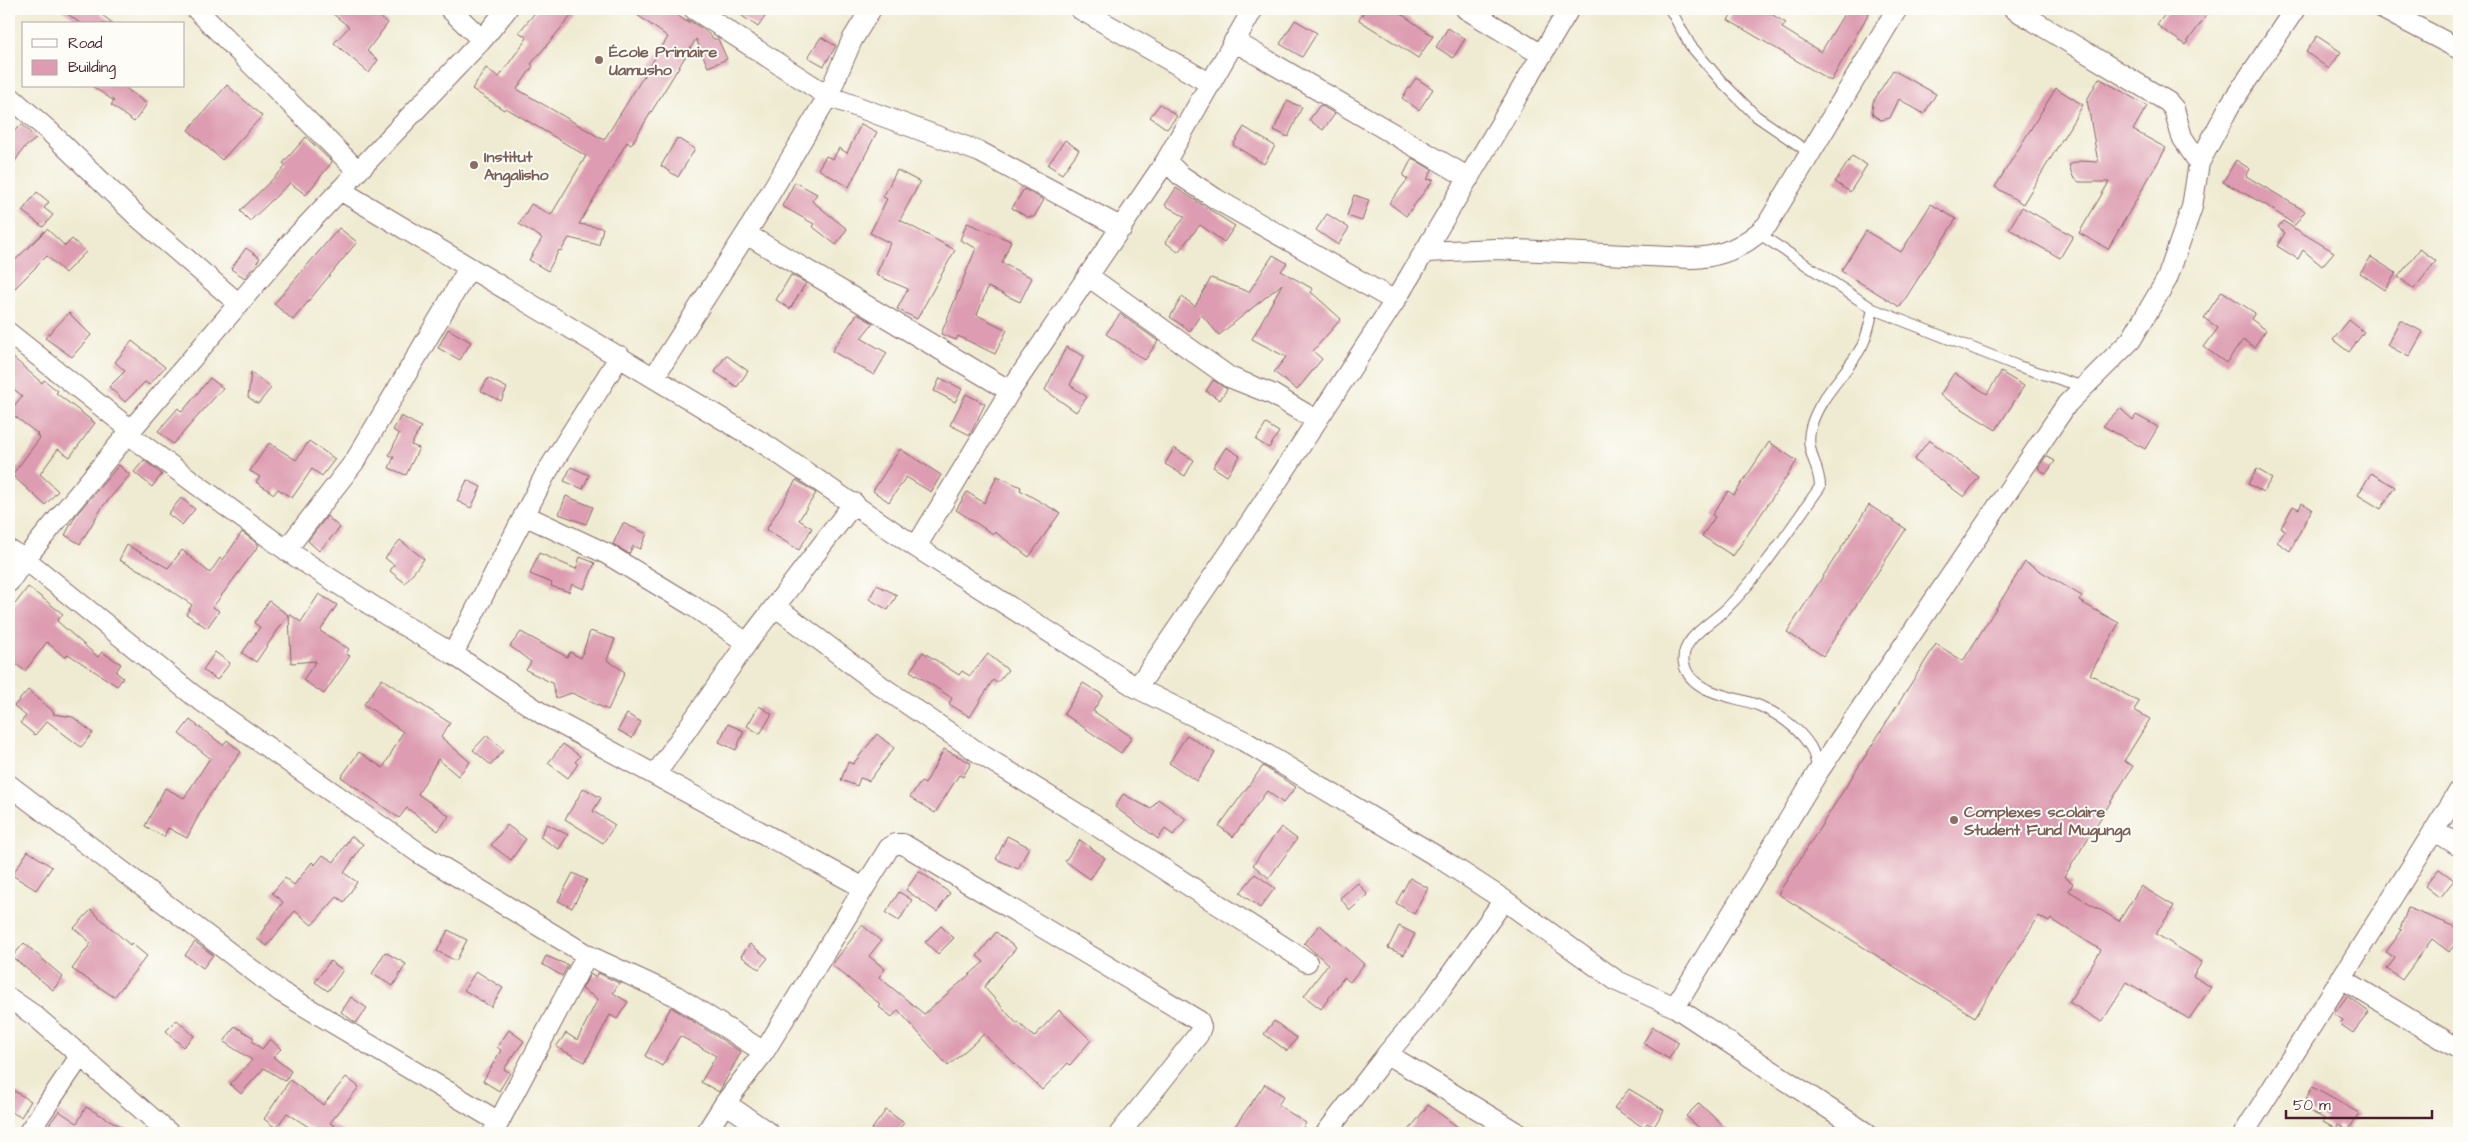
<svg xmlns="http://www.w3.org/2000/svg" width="2468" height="1142" viewBox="0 0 2468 1142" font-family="'Architects Daughter',sans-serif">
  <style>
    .building { fill: #dd9cb1 }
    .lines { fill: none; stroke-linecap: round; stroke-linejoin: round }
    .lane-casing { stroke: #846665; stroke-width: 12 }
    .street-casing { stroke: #846665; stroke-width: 22 }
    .lane { stroke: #fff; stroke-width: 10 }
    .street { stroke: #fff; stroke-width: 20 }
    .education-dot { fill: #8d6e63; stroke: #fdfcf7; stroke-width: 2 }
    .labels { text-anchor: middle; stroke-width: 4; stroke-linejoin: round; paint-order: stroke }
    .education-label { font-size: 16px; font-weight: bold; fill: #785e54; stroke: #fdfcf7; text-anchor: start }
  </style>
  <rect width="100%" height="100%" fill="#fdfcf7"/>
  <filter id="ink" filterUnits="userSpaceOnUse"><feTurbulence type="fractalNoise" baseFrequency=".02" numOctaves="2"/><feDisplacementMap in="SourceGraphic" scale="10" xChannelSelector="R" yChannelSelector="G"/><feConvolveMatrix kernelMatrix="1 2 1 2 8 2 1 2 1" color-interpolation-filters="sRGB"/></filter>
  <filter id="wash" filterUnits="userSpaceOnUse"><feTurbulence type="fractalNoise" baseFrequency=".0096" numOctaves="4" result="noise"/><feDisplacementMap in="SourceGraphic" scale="20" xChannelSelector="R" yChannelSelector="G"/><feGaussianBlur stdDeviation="1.12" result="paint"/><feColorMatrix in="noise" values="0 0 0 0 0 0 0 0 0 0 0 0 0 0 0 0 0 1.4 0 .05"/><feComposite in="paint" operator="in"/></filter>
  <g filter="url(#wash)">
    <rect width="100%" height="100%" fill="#efebd2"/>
    <g id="blocks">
      <path class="building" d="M61 9H94L114 24H81Z
        M327 9H368L388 23 367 51 378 60 369 73 334 43 349 27Z
        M538 9H577L531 64 533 66 517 89 604 140 668 37 629 9H668L690 24 687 19 703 29 714 39H718L727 59 708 67 696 39 631 145 627 142 579 224 603 228 599 245 569 238 561 251 559 250 548 271 529 260 542 238 519 224 531 204 551 215 586 156 506 108 504 110 472 89 486 68 499 77 527 38 519 32Z
        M732 9H770L758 27Z
        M1365 9H1394L1433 36 1418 58 1359 20Z
        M1735 9H1763L1786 23 1782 28 1821 52 1847 9H1871L1831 81 1728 20Z
        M2169 9H2211L2185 45 2157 25Z
        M1295 20 1317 33 1302 57 1280 44Z
        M1448 28 1465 39 1453 58 1436 47Z
        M2317 36 2341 52 2329 69 2306 52Z
        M821 37 836 46 824 66 808 57Z
        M1893 70 1936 94 1924 114 1899 99 1890 118 1881 120 1873 115 1872 111 1873 102Z
        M1416 78 1433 89 1419 110 1402 98Z
        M2099 78 2147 106 2133 130 2166 148 2108 249 2079 233 2109 182H2079L2073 177 2069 165 2080 161 2098 162 2087 100Z
        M227 85 262 116 222 160 188 130Z
        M92 86H123L147 104 134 122 111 105 114 101Z
        M2056 88 2083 105 2023 204 1995 187Z
        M1287 101 1302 107 1288 137 1274 130Z
        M1160 104 1177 116 1167 129 1150 117Z
        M1320 105 1335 114 1323 130 1309 120Z
        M22 124 36 139 24 148 9 170V136Z
        M861 124 877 132 849 187 818 169 826 156 833 159 839 148 847 153Z
        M1244 127 1275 146 1264 164 1233 145Z
        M306 137 332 162 306 195 290 183 250 221 240 211 286 166 283 163Z
        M677 138 695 149 678 177 661 166Z
        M1065 140 1079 150 1062 174 1048 165Z
        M1852 156 1867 165 1850 192 1835 182Z
        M1412 158 1432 170 1427 180 1434 179 1406 216 1389 203 1408 179 1403 176Z
        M2236 160 2250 169 2246 176 2305 211 2295 225 2266 205 2223 182Z
        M897 170 920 182 900 220 955 250 917 319 897 309 908 289 876 275 890 243 870 233 887 199 883 197Z
        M795 182 817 194 812 201 847 229 836 245 812 226 814 224 782 206Z
        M1176 188 1235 226 1224 242 1200 225 1178 252 1165 242 1185 217 1165 205Z
        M1024 189 1044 200 1034 217H1027L1012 208Z
        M37 192 49 202 44 208 53 215 43 227 22 211Z
        M1354 195 1369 200 1362 221 1347 216Z
        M1931 204 1956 219 1900 307 1841 271 1866 231 1901 252Z
        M2022 207 2073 236 2060 258 2009 229Z
        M1327 214 1349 228 1338 245 1316 230Z
        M2283 221 2294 228 2334 252 2322 266 2303 250 2298 259 2277 246 2285 233 2278 227Z
        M967 223 1011 241 1002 263 1032 278 1020 302 988 287 977 315 1007 330 995 354 958 336 956 340 941 334 976 248 960 240Z
        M339 228 357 242 293 320 274 304Z
        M47 229 65 246 72 239 86 252 65 273 47 256 9 294V266Z
        M246 248 260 258 245 278 231 269Z
        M2420 249 2436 261 2414 289 2398 277Z
        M1273 255 1287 263 1281 271 1313 289 1311 292 1341 319 1313 351 1322 359 1297 390 1274 372 1286 357 1252 339 1282 284 1219 335 1201 314 1190 331 1170 317 1182 297 1195 306 1211 278 1249 292Z
        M2371 257 2396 273 2385 290 2360 273Z
        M791 275 806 283 790 309 776 300Z
        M2222 291 2255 313 2251 319 2266 330 2254 347 2243 340 2226 363 2204 347 2218 328 2204 318Z
        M69 313 91 335 72 357 45 338Z
        M857 314 873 323 861 338 887 353 874 375 832 351Z
        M1120 314 1158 341 1145 360 1106 334Z
        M2349 320 2364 332 2349 352 2333 340Z
        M2400 320 2423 332 2409 357 2387 345Z
        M448 329 471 342 460 360 438 348Z
        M132 341 165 367 149 385 145 382 125 402 109 387 125 371 115 362Z
        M1066 347 1084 356 1070 385 1087 397 1076 412 1045 390Z
        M9 354 42 383 44 380 58 391 56 393 95 423 70 457 58 449 40 474 58 491 45 505 12 475 40 438 36 435 38 434 9 412 22 396 9 385Z
        M726 355 748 371 737 387 715 372Z
        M251 372 271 388 258 404 248 397Z
        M2001 372 2024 386 1996 430 1940 395 1954 373 1987 394Z
        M210 378 223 388 173 444 158 431 178 408 182 412Z
        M488 378 507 388 501 401 481 391Z
        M940 378 962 389 955 402 934 391Z
        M1213 380 1227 389 1220 400 1206 391Z
        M966 394 985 404 970 435 950 425Z
        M2120 408 2133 420 2136 415 2158 427 2145 449 2103 426Z
        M401 416 421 427 411 445 419 448 406 475 389 468 394 457 389 455 399 434 393 430Z
        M1266 424 1279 432 1269 448 1256 440Z
        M1929 440 1979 477 1964 497 1914 460Z
        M309 441 335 459 322 476 312 469 292 498 278 489 274 494 256 482 260 477 250 471 269 443 296 460Z
        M1769 442 1797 461 1733 556 1702 536 1715 517 1712 515 1728 491 1734 495Z
        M1226 447 1240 456 1227 476 1213 467Z
        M1174 448 1194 460 1185 476 1165 464Z
        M900 449 941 475 931 492 906 477 889 502 873 491Z
        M2046 456 2055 461 2046 474 2038 468Z
        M144 460 162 474 152 487 134 472Z
        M119 465 130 475 103 506 80 544 65 535 76 515Z
        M571 467 589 475 583 489 564 481Z
        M2257 469 2272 478 2263 492 2248 484Z
        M2371 473 2395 487 2381 509 2358 495Z
        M997 476 1021 487 1020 490 1060 513 1029 557 995 532 993 534 956 510 967 492 984 503Z
        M467 480 481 487 471 508 457 501Z
        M796 480 816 493 799 520 812 528 799 550 766 530Z
        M566 496 593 507 586 524 559 514Z
        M181 498 195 509 182 525 168 514Z
        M2302 503 2312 509 2290 551 2277 542 2285 530 2281 528 2293 506 2299 509Z
        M1869 505 1906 529 1823 656 1787 632Z
        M327 516 340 528 319 551 308 541Z
        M623 523 647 534 640 549 633 546 629 554 613 544Z
        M242 532 259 545 213 607 219 611 207 628 186 614 192 605 145 573 119 560 127 545 168 568 182 550 210 573 220 558 223 560Z
        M400 540 424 559 405 583 390 571 394 565 385 558Z
        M539 553 576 569 580 557 595 563 584 589 572 584 569 592 551 586 552 583 530 574Z
        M2025 562 2082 596 2079 601 2119 623 2090 674 2139 702 2134 710 2150 719 2124 761 2133 766 2064 877 2073 883 2069 891 2119 921 2141 886 2174 906 2156 934 2202 962 2193 976 2211 987 2189 1019 2127 982 2102 1022 2069 1002 2101 950 2051 919 2049 922 2039 916 1975 1017 1778 894 1936 644 1963 661Z
        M877 585 897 595 888 610 869 599Z
        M28 587 63 614 57 621 98 657 102 652 121 664 116 672 123 678 117 686 68 654 65 658 47 642 25 671 9 659V612Z
        M319 594 337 605 320 631 349 649 346 654 350 656 324 694 303 680 316 661 291 663 289 614 301 622Z
        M269 601 288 615 256 662 242 653 260 627 254 623Z
        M590 631 615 639 607 660 625 672 608 710 572 693 556 698 552 683 526 670 531 662 510 646 521 632 567 657 570 652 581 658Z
        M215 652 230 663 217 680 203 670Z
        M923 652 959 675 962 671 970 676 988 654 1008 670 997 683 993 680 970 717 949 704 952 698 910 671Z
        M382 679 450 723 441 737 470 762 458 776 438 759 418 794 449 816 438 831 407 808 399 818 341 777 359 752 383 768 403 732 364 704Z
        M1083 683 1103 695 1093 711 1132 737 1121 753 1064 714Z
        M28 690 54 712 53 714 73 717 93 733 81 747 47 721 35 735 20 723 26 716 14 706Z
        M759 706 772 714 760 734 747 726Z
        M627 714 641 722 632 738 618 730Z
        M190 720 223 745 227 740 241 752 207 799 187 838 168 828 164 837 145 826 165 788 184 798 210 758 179 734Z
        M728 724 744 731 736 750 719 742Z
        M877 734 894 748 869 781 860 778 857 786 841 780 848 762 853 764Z
        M487 735 504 750 491 765 473 750Z
        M1187 735 1215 753 1197 781 1169 763Z
        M563 744 580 756 575 762 578 764 568 778 548 763Z
        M944 749 971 763 963 777 959 775 935 813 910 797 921 782 925 784Z
        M1263 766 1296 787 1283 803 1267 791 1233 837 1219 826Z
        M584 788 601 798 593 811 615 825 603 843 565 819Z
        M1123 794 1151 809 1158 799 1186 819 1173 835 1165 829 1158 839 1115 807Z
        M547 824 568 835 559 849 540 837Z
        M507 825 526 839 511 860 491 845Z
        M1281 827 1297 839 1269 878 1253 865Z
        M351 836 363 844 344 873 357 882 344 902 337 897 312 925 295 911 267 946 257 939 283 902 272 893 285 878 294 885 312 862 315 865 323 855 334 862Z
        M1007 836 1029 847 1018 869 996 859Z
        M1080 840 1105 858 1090 879 1065 861Z
        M28 851 52 867 36 890 12 875Z
        M2439 869 2454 880 2440 898 2425 886Z
        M919 871 950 893 937 912 906 890Z
        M573 873 587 880 572 908 558 901Z
        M1255 874 1275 888 1260 908 1240 893Z
        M1410 878 1428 888 1414 914 1396 903Z
        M1358 883 1368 895 1350 910 1340 898Z
        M899 892 912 900 899 921 886 913Z
        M2408 908 2459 928V939L2449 952 2432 939 2402 980 2387 969 2395 958 2386 952 2402 930 2400 929Z
        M91 910 130 945 131 943 147 956 114 997 72 969 91 943 74 928Z
        M862 925 881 941 869 956 885 969 879 977 924 1014 984 962 977 956 996 932 1016 948 984 987 1017 1024 1018 1022 1034 1037 1059 1010 1091 1040 1070 1065 1068 1063 1042 1090 984 1034 948 1066 898 1010 892 1017 879 1007 881 1005 832 965Z
        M1320 925 1364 964 1350 982 1344 977 1321 1009 1304 996 1328 964 1304 943Z
        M941 926 954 938 938 954 925 942Z
        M1399 926 1415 934 1404 955 1388 948Z
        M448 930 467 940 456 961 437 951Z
        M195 942 213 955 203 968 185 955Z
        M24 943 63 977 53 990 12 957Z
        M750 944 768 958 759 969 741 956Z
        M385 952 406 964 393 986 372 974Z
        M546 956 568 965 562 976 542 964Z
        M330 961 343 970 328 991 315 982Z
        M476 971 503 988 491 1007 464 990Z
        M598 973 619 983 613 993 628 1002 617 1019 610 1015 585 1062 556 1047 566 1033 577 1040 598 999 582 989 590 974 595 977Z
        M2347 996 2369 1012 2353 1033 2340 1024 2343 1020 2334 1014Z
        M351 997 367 1008 356 1023 341 1012Z
        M671 1007 741 1052 719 1092 701 1082 716 1056 680 1036 662 1066 645 1056Z
        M177 1020 194 1036 183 1047 166 1031Z
        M1274 1021 1297 1038 1287 1051 1264 1034Z
        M235 1026 254 1038 252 1041 262 1049 270 1039 281 1049 273 1057 291 1071 285 1081 264 1068 241 1094 230 1084 252 1060 224 1042Z
        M1653 1027 1679 1042 1669 1059 1643 1043Z
        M509 1030 524 1041 504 1069 510 1073 499 1091 483 1081 501 1050 497 1047Z
        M346 1077 359 1087 330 1123 346 1133H318L287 1113 276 1128 264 1119 290 1080 323 1105Z
        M1265 1084 1284 1096 1278 1105 1306 1123 1299 1133H1230Z
        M2312 1087 2359 1113 2348 1131 2338 1125 2336 1129 2323 1122 2325 1119 2309 1111 2312 1105 2305 1101Z
        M9 1088 31 1101 21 1117 9 1111Z
        M1629 1089 1664 1110 1654 1127 1647 1123 1644 1128 1614 1108Z
        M1699 1103 1730 1133H1705L1686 1116Z
        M1428 1105 1466 1133H1407Z
        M86 1107 133 1133H43L59 1111 77 1123Z
        M886 1110 904 1123 896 1133H869Z"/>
    </g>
  </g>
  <g filter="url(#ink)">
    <use href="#blocks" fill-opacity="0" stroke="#846665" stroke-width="1"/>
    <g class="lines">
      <g class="lane-casing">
        <path id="lane" d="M1670 9 1690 45 1722 82 1756 116 1810 153
          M1758 233 1873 309 2018 366 2084 387
          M1818 771C1816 764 1815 753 1810 746 1799 729 1780 715 1760 706 1737 696 1691 695 1684 664 1679 640 1710 624 1725 610 1762 573 1790 529 1820 487 1820 465 1804 451 1811 427 1819 396 1847 374 1862 346 1868 335 1870 321 1873 309"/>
      </g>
      <g class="street-casing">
        <path id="street" d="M196 9 358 171
          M450 9 482 40
          M694 9 828 96 980 152 1122 228
          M1080 9 1211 84
          M1466 9 1542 55
          M2014 9 2168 102 2174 109 2182 137 2199 163
          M2383 9 2459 49
          M1234 41 1469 178
          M9 96 49 131 140 219 239 304
          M1166 161 1180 175 1216 199 1395 301
          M340 190 766 445 916 547 1137 688 1244 741 1441 859 1504 900 1617 981 1675 1007 1866 1133
          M746 234 1010 391
          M1426 252 1496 249 1692 258C1721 257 1746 246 1767 225L1897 9
          M1088 276 1229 377 1272 394 1316 420
          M9 333 131 430
          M654 377 746 234 828 96 852 40 871 9
          M128 434 286 550 388 616 453 654 544 715 864 888 764 1052 725 1103 706 1133
          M524 515 607 554 693 606 747 643
          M916 547 1010 391 1166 161 1253 9
          M9 550 25 559 193 695 419 853 587 955 676 996 764 1052
          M286 550 355 461 469 268
          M9 582 25 559 131 430 293 240 482 40 507 9
          M776 607 881 686 982 755 1094 824 1307 962
          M453 654 545 475 620 356
          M1137 688 1254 517 1395 301 1569 9
          M655 775 747 643 854 503
          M9 785 281 992 499 1122
          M2434 830 2459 846
          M864 888 889 848 895 844H903L1199 1021 1201 1027 1198 1035 1120 1133
          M2341 978 2459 1049
          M9 998 35 1016 169 1133
          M1675 1007 1818 772 2067 404 2131 340 2167 279 2192 207 2199 163 2230 105 2295 9
          M1387 1054 1517 1133
          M725 1103 769 1133
          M28 1133 81 1055
          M493 1133 587 955
          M1326 1133 1387 1054 1434 998 1504 900
          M2244 1133 2459 791"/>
      </g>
      <use href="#lane" class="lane"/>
      <use href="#street" class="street"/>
    </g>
  </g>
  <g class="education-dot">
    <circle cx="599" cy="60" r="5"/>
    <circle cx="474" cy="165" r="5"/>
    <circle cx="1954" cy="820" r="5"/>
  </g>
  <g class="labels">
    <g class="education-label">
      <text x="609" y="57">École Primaire<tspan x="609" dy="18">Uamusho</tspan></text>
      <text x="484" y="162">Institut<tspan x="484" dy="18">Angalisho</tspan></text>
      <text x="1964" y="817">Complexes scolaire<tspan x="1964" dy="18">Student Fund Mugunga</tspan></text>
    </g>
  </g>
  <rect width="2468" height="1142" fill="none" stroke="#fdfcf7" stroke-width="30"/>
  <rect x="22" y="22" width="162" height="65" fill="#fdfcf7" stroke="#b5a4a5"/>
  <rect x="32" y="39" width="25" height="8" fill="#ffffff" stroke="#b5a4a5"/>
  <text x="68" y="48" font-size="15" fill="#4a1f2b">Road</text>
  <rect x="32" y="60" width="25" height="15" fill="#dd9cb1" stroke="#b5a4a5"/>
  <text x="68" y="72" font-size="15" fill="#4a1f2b">Building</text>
  <path d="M2286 1110v8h146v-8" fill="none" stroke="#4a1f2b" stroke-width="2.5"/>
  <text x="2293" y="1110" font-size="15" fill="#4a1f2b" stroke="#fdfcf7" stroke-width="4" paint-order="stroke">50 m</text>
</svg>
